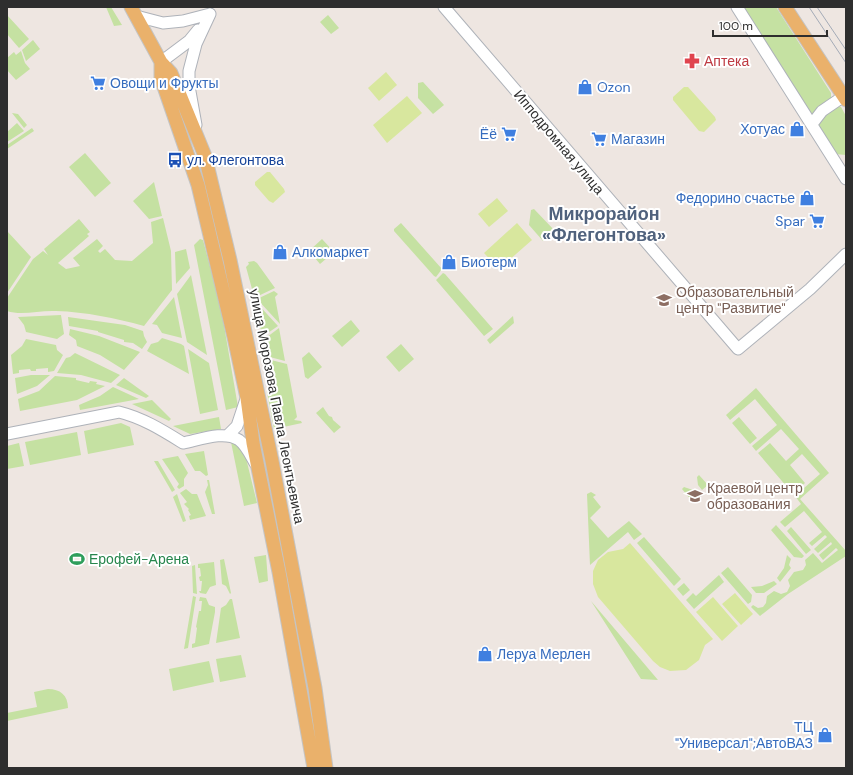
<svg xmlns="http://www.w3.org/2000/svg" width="853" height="775" viewBox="0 0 853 775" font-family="'DM Sans',sans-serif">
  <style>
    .green { fill: #c5e1a2 }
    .pitch { fill: #d8e79e }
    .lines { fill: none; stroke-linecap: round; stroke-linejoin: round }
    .minor-casing { stroke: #aeb2b9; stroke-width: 13 }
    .major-casing { stroke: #c4c4c4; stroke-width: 15 }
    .minor { stroke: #fff; stroke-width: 11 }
    .major { stroke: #eab16b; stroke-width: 13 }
    .tram { stroke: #a4abb7; stroke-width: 1 }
    .labels { text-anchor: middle; stroke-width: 4; stroke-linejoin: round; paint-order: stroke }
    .health-label { font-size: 14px; fill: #be3a42; stroke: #fff; text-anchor: start }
    .shop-label { font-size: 14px; fill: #366cbe; stroke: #fff; text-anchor: start }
    .street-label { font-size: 14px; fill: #2e2e2e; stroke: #fff }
    .transit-label { font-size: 14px; fill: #164399; stroke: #fff; text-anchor: start }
    .education-label { font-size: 14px; fill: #785e54; stroke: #fff; text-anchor: start }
    .leisure-label { font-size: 14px; fill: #27864d; stroke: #fff; text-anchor: start }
    .district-label { font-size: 18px; font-weight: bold; fill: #50627d; stroke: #fff }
  </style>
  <rect width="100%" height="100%" fill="#eee6e1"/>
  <path class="green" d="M106 7H111L122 25 114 26Z
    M739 7H776L831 93V99L810 117Z
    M7 15 29 39 19 48 7 34Z
    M328 15 339 28 331 34 320 22Z
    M33 40 40 49 26 61 22 50Z
    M21 51 25 63 30 69 16 80 7 70V58L14 52 16 55Z
    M423 82 444 105 433 114 418 98V83Z
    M836 106 841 107 846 116V155L835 154 816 122Z
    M12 113 18 114 27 125 24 128Z
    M17 123 24 131 7 142V132Z
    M32 128 34 131 7 149V145Z
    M85 153 111 183 95 197 69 167Z
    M154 182 162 216 149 219 133 201Z
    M534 209 555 231 543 241 529 225 531 210Z
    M163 218 171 251 172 290 144 326C115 318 86 312 56 311 40 310 22 316 7 311V298L33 259 43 251 48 255 44 249 79 219 90 232 87 234 89 236 58 263 66 269 80 266 73 258 97 239 103 246 98 251 100 253 105 249 115 260 132 261 153 243 151 222Z
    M401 223 442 269 436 277 434 276 394 231V229Z
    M7 231 31 257 7 293Z
    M200 239 203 240 221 308 238 407 226 410 194 245Z
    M322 239 334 252 320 264 309 251Z
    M186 249 190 268 176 284 175 252Z
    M254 261 257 263 275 288 256 297 252 289 246 267 249 264 248 262Z
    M443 273 445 274 493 329 484 336 436 280Z
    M191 275 207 355 187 342 177 294Z
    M274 291 278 294 275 297 280 324 257 299Z
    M174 297 182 338 162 333 157 325 152 324Z
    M256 302 278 326 262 337Z
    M61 315 64 334 57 339 26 332 24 325 18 317Z
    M513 316 514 323 490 344 487 340Z
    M68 317 125 325 143 331 144 336 147 342 142 349 133 343 124 342V340L98 332V331L69 326Z
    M351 320 360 331 342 347 332 336Z
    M279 328 285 361 266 356 263 340Z
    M70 329 99 336 140 352 124 370 100 355 77 346 76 340 69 335Z
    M162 338 181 344 184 346 189 374 147 351 151 344 158 342Z
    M26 339 56 345 57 350 63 355 54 371 48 372V368L36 369V371H31L30 369 19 370V373L13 374 11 355 22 346Z
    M401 344 414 359 399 372 386 357Z
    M188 349 209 363 218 410 200 414Z
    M309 352 322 367 308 379 305 377 302 358Z
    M75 353 120 375 111 383 81 375 57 373 66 358 70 357Z
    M267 359 287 364 297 417 294 420 301 421 302 423 274 429 267 392 269 373Z
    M31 375H50L37 386 17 394 15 378Z
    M55 376 76 378V380L89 383 90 381 97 382 96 384 105 386 77 400 20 411 18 399 39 391Z
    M124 378 149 396 146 398 116 385Z
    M113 387 139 399 80 410 79 405 100 396Z
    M756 388 829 473 800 499 846 551V556L788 594 760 616 751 607 753 605 758 608 763 607 766 603 767 596 774 591 781 594 787 592 790 586 788 580 794 572 803 570 806 565 805 560 813 553 822 563 838 550 836 548 823 560 819 555 832 544 831 542 818 553 814 549 827 537 825 535 812 546 809 543 822 532 804 511 785 527 780 522 801 504 795 496 820 474 802 454 790 465 805 483 793 494 758 453 770 443 786 461 799 449 781 429 756 451 752 446 777 425 755 399 730 420 726 415Z
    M152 400 171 419 169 421 132 404Z
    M323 407 329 416 332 417 333 420 341 427 334 433 316 413Z
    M219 417 221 429 190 434 173 426Z
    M739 417 757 438 750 444 732 423Z
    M121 423 130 427 134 445 88 454 84 431Z
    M77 432 81 455 30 465 25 442Z
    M231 442 240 446 245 454 257 503 244 506Z
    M19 443 24 466 7 469V446Z
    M204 451 208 475 206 476 200 471H195L185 454Z
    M178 456 188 473 184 479V486L179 489 177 487 179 484 162 459Z
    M154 461H158L175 490 172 492Z
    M699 475 708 485 702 490 698 485 697 477Z
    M207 480H209L215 514H212L205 492 208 485Z
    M684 487 693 490 697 494 691 500 682 489Z
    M186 489 192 494H197L206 516 190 520 189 516 191 515 188 510 189 509 184 504 187 502 180 493Z
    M591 492 596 495 593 497 601 507 590 518 608 538 629 521 642 534 634 540 628 532 590 565 587 494Z
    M177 494 186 521 183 522 173 497Z
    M776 525 804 556 802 558 794 557 771 530Z
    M791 527 811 550 806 554 787 531Z
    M644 537 681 579 674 586 637 543Z
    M266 555 268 581 259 583 254 557Z
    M787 555 791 559 789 565 791 568 780 582 777 578 784 568Z
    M224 559 231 593 230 594 226 586 222 584 220 560Z
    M214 562 216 585 210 587 206 594 200 593 199 591H201L202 581H200L199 577 201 576 200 568H198V564Z
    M195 565 197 594 193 593 192 566Z
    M728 567 752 595 751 602 748 604 721 573Z
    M719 575 724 582 694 609 686 600 693 593 696 596Z
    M774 581 777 584 764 593H756L751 587 762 586Z
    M684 583 690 590 683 596 677 589Z
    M193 596 196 597 188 648 184 649Z
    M200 597 206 598 209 605 215 607V612L209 644 192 648V644L195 643 197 628 196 627 199 611H201L202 601H199Z
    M230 599H232L240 638 216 643 221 608 226 605Z
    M591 601 658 680 641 679Z
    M241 655 246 677 220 682 216 659Z
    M209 661 214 682 173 691 169 669Z
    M48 689C60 689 68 695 68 708L7 721V713L37 707 34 692Z"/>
  <path class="pitch" d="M386 72 397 85 379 101 368 88Z
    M684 87H688L715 117 716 120 704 132 699 131 673 100V97Z
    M407 96 422 113 387 143 373 125Z
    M267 172H270L284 189 285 192 273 203 269 201 255 185V182Z
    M497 198 508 211 489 227 478 214Z
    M517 223 532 240 499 269 484 253Z
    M630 543 713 639 705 645 699 660 686 670 670 671 660 667 653 661 598 597 593 584V571L598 560 608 552 623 549Z
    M735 593 753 614 741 625 722 604Z
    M713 597 738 626 722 641 696 612Z"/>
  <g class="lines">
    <g class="minor-casing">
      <path id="minor" d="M444 7 738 349 810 289 846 254
        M737 7 846 179
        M136 16 163 23 183 21 210 14
        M161 62 189 41 198 30
        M812 124 822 111 844 96
        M196 125 189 86V71L196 44 210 14
        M7 434 119 412C143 418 162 430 183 443 199 440 224 430 239 440 246 445 251 456 255 463
        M227 436 237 426 246 399"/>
    </g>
    <g class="major-casing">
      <path id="major" d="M131 7 161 62 171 73 205 156 230 260 272 461 315 688 326 768
        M785 7 846 100
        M161 62V78L198 185 234 337 247 398 253 443 279 572 314 768"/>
    </g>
    <use href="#minor" class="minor"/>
    <use href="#major" class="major"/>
    <path class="tram" d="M809 7 846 63
      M817 7 846 50"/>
  </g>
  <defs>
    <g id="pharmacy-bare" transform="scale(1.2)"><path d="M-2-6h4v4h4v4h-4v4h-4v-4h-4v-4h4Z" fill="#e0444e" stroke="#fff" stroke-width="2.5" paint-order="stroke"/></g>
    <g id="supermarket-bare" transform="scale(1.2)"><path d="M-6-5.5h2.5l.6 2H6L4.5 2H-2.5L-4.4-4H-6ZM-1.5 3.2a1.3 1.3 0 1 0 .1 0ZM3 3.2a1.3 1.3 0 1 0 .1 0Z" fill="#3f7fe0" stroke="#fff" stroke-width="2.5" paint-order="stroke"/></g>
    <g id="shop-bare" transform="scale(1.2)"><path d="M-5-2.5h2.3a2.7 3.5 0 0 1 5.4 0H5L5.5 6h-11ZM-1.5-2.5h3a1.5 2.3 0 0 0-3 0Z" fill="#3f7fe0" stroke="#fff" stroke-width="2.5" paint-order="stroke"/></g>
    <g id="bus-bare" transform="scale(1.2)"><path d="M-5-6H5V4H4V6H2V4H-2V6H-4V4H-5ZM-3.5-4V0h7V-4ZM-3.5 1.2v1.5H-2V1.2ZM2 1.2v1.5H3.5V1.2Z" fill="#1a4fb4" stroke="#fff" stroke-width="2.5" paint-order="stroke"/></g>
    <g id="school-bare" transform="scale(1.2)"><path d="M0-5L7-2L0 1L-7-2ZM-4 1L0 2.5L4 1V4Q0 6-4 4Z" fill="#8d6e63" stroke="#fff" stroke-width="2.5" paint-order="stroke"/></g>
    <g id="stadium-bare" transform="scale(1.2)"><path d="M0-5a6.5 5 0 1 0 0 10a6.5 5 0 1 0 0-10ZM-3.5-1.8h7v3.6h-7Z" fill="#2e9e5b" stroke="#fff" stroke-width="2.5" paint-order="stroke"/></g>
  </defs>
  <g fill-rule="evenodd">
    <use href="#pharmacy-bare" x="692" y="61"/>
    <use href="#supermarket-bare" x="98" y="83"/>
    <use href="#shop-bare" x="585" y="87"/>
    <use href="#shop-bare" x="797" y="129"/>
    <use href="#supermarket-bare" x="509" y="134"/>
    <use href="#supermarket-bare" x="599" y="139"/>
    <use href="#bus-bare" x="175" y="160"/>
    <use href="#shop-bare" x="807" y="198"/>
    <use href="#supermarket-bare" x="817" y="221"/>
    <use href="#shop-bare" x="280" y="252"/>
    <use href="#shop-bare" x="449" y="262"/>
    <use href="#school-bare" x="664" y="300"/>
    <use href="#school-bare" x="695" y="496"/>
    <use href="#stadium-bare" x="77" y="559"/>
    <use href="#shop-bare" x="485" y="654"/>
    <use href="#shop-bare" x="825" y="735"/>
  </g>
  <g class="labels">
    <g class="health-label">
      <text x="704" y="66">Аптека</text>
    </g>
    <g class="shop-label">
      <text x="110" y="88">Овощи и Фрукты</text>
      <text x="597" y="92">Ozon</text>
      <text x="785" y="134" text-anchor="end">Хотуас</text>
      <text x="497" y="139" text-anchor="end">Ёё</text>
      <text x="611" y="144">Магазин</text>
      <text x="795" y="203" text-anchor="end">Федорино счастье</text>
      <text x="805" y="226" text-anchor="end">Spar</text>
      <text x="292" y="257">Алкомаркет</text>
      <text x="461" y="267">Биотерм</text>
      <text x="497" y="659">Леруа Мерлен</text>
      <text x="813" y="732" text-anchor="end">ТЦ<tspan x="813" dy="16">"Универсал";АвтоВАЗ</tspan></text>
    </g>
    <g class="street-label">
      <text transform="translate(559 142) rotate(50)" y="5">Ипподромная улица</text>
      <text transform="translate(277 406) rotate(79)" y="5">улица Морозова Павла Леонтьевича</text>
    </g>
    <g class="transit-label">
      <text x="187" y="165">ул. Флегонтова</text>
    </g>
    <g class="education-label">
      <text x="676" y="297">Образовательный<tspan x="676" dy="16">центр "Развитие"</tspan></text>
      <text x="707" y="493">Краевой центр<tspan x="707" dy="16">образования</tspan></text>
    </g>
    <g class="leisure-label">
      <text x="89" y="564">Ерофей-Арена</text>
    </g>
    <g class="district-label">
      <text x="604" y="220">Микрорайон<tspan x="604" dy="21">«Флегонтова»</tspan></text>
    </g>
  </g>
  <rect width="853" height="775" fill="none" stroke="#2e2e2e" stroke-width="16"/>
  <path d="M713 30v6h114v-6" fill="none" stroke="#2e2e2e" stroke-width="2"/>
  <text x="719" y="30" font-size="12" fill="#2e2e2e" stroke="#ffffff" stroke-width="3" paint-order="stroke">100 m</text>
</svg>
